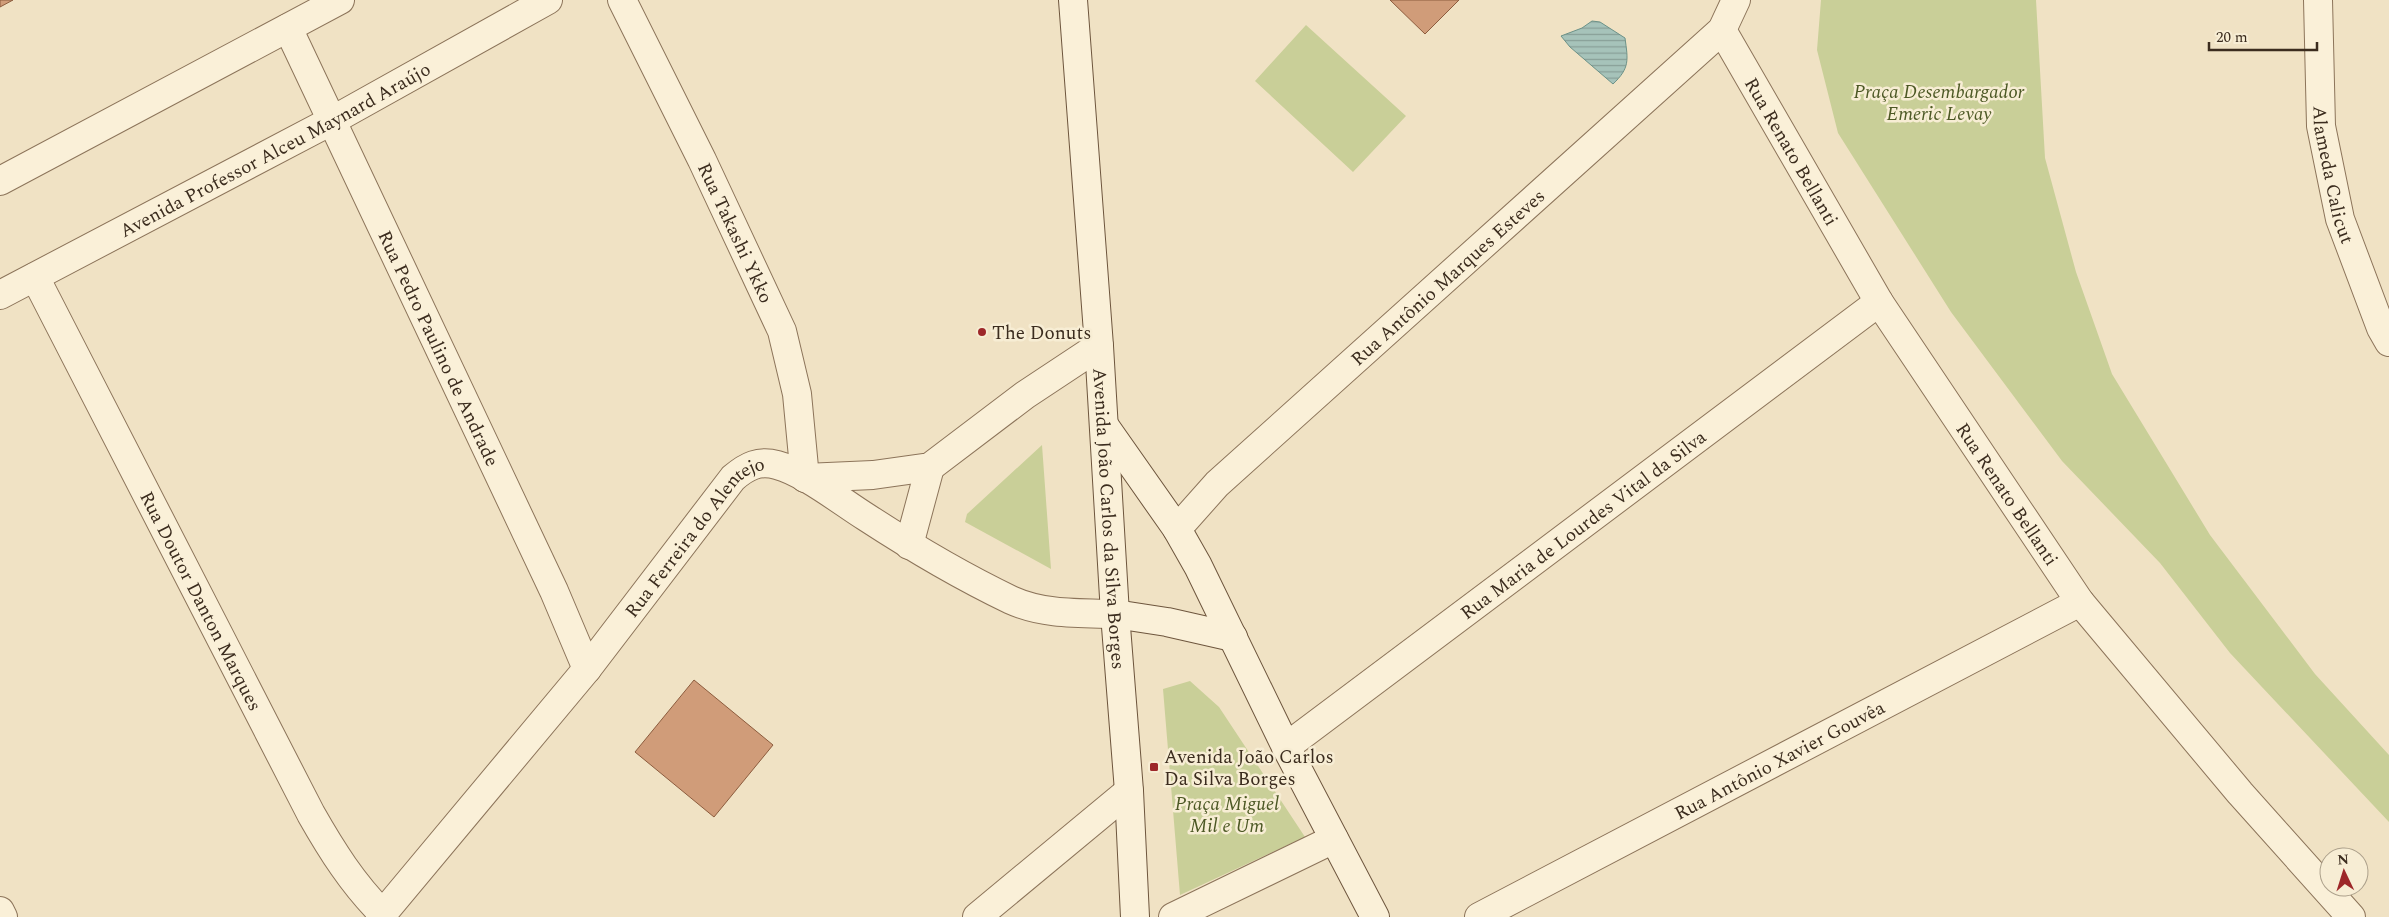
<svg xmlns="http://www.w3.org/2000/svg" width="2389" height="917" viewBox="0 0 2389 917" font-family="Spectral,serif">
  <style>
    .park { fill: #c9cf98 }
    .water { fill: url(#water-rules); stroke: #6c9288 }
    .building { fill: #d09c79; stroke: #8c5c3e }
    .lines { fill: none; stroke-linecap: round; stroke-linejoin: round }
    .street-casing { stroke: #8c745a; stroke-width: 30 }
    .secondary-casing { stroke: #6d553d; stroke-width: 30 }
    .street { stroke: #faf0d8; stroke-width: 28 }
    .secondary { stroke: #faf0d8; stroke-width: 28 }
    .poi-dot { fill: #9d2729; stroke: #f7edd4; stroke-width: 2 }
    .labels { text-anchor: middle; stroke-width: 5; stroke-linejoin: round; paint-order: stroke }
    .park-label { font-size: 19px; font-style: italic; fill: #4c5824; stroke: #f7edd4 }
    .street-label { font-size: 19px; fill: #3b2c1e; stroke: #f7edd4 }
    .poi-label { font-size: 19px; fill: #3b2c1e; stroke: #f7edd4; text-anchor: start }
  </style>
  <defs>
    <pattern id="water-rules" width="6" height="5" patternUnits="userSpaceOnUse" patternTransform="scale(1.25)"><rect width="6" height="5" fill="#a6c3ba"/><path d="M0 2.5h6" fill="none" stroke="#889f97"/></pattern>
  </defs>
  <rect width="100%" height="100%" fill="#f0e2c4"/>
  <path class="park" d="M1821 0H2036L2045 158 2076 272 2112 374 2210 535 2315 674 2389 755V822L2230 653 2160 563 2062 461 1951 312 1838 133 1817 50Z
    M1306 25 1406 116 1353 172 1255 81Z
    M1042 445 1051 569 965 522 967 514Z
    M1190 681 1219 707 1305 837 1180 895 1163 689Z"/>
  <path class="water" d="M1592 21 1600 22 1625 38C1628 60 1630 68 1613 84L1570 47 1561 36 1582 28Z"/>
  <path class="building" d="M0 0H13L0 7Z
    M1390 0H1459L1425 34Z
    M694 680 773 745 714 817 635 752Z"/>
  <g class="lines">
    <g class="street-casing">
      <g id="street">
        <path id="s1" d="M622 0 702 160 782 331 797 394 805 478"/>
        <path id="s2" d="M2318 0 2321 126 2340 219 2381 328 2389 342"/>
        <path id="s3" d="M288 28 554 591 587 669"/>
        <path id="s4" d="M1722 30 1879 302 2080 602 2240 793 2351 917"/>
        <path d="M0 181 340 0"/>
        <path id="s5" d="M35 277 311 814C332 851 353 884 382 913"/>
        <path id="s6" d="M0 295 333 120 548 0"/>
        <path d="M805 478 873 475 930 467 1025 395 1099 346"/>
        <path id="s7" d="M1177 529 1217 484 1722 30 1736 0"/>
        <path d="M909 545 930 467"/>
        <path id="s8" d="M1286 747 1879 302"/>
        <path d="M0 911 3 917"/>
        <path id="s9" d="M380 917 587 669 733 478C747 466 759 460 777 465 804 472 842 502 866 517 912 547 961 576 1011 600 1044 615 1080 613 1115 614"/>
        <path d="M977 917 1129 791"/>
        <path d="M1173 917 1334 839"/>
        <path id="s10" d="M1479 917 2080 602"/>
      </g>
    </g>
    <g class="secondary-casing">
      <g id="secondary">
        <path id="s11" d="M1073 0 1099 346 1115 614 1129 791 1135 917"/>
        <path d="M1104 425 1177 529 1198 566 1286 747 1375 917"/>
        <path d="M1115 614 1167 622 1233 637"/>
      </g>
    </g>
    <use href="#street" class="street"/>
    <use href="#secondary" class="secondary"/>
  </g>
  <g class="poi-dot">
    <circle cx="982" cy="332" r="5"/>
    <rect x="1149" y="762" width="10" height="10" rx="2.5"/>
  </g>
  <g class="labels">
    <g class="park-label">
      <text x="1939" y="98">Praça Desembargador<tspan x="1939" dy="22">Emeric Levay</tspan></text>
      <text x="1227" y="810">Praça Miguel<tspan x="1227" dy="22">Mil e Um</tspan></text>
    </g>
    <g class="street-label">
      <text dy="7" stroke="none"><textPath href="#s6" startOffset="311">Avenida Professor Alceu Maynard Araújo</textPath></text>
      <text dy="7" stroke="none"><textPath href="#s4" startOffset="140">Rua Renato Bellanti</textPath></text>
      <text dy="7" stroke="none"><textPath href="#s2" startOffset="176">Alameda Calicut</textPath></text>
      <text dy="7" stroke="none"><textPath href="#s1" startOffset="259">Rua Takashi Ykko</textPath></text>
      <text dy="7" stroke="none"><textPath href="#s7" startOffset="370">Rua Antônio Marques Esteves</textPath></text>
      <text dy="7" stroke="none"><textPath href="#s3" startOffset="354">Rua Pedro Paulino de Andrade</textPath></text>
      <text dy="7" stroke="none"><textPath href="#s4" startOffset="545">Rua Renato Bellanti</textPath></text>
      <text dy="7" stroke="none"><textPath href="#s11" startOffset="520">Avenida João Carlos da Silva Borges</textPath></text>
      <text dy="7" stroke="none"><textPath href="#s8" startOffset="371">Rua Maria de Lourdes Vital da Silva</textPath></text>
      <text dy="7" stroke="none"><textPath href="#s9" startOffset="495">Rua Ferreira do Alentejo</textPath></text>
      <text dy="7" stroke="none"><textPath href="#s5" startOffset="364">Rua Doutor Danton Marques</textPath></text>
      <text dy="7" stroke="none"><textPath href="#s10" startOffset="339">Rua Antônio Xavier Gouvêa</textPath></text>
    </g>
    <g class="poi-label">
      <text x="992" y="339">The Donuts</text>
      <text x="1164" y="763">Avenida João Carlos<tspan x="1164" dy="22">Da Silva Borges</tspan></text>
    </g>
  </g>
  <g transform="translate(2344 872) rotate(356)"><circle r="24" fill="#f7edd4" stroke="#aca08b"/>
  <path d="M0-4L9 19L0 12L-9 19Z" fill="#9d2729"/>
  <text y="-8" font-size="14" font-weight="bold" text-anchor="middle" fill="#3b2c1e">N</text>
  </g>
  <path d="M2209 42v8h108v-8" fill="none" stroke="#3b2c1e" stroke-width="2.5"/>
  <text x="2216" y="42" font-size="15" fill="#3b2c1e" stroke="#f7edd4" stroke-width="4" paint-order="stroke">20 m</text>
</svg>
